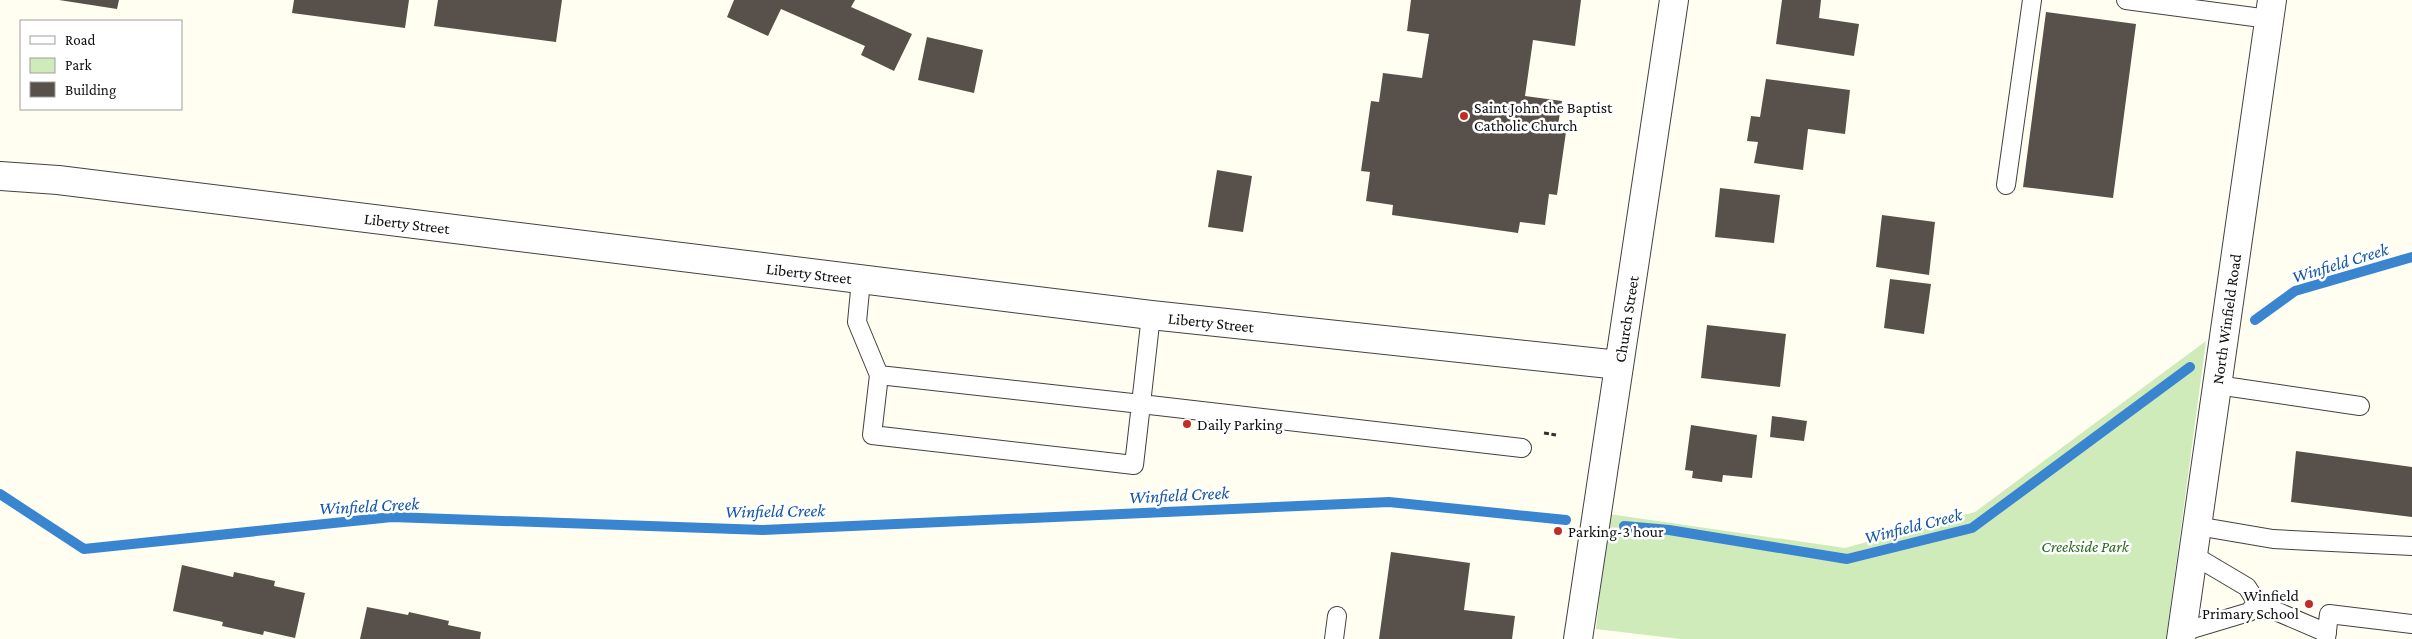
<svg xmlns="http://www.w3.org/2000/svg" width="2412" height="639" viewBox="0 0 2412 639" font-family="'Crimson Pro',serif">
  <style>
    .green { fill: #ceebb9 }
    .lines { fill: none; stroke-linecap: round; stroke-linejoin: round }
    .stream { stroke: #3a85d0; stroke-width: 10 }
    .building { fill: #58514b }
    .service-casing { stroke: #424242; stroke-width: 20 }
    .minor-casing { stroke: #424242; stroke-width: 30 }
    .tertiary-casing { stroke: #424242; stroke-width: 30 }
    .path { stroke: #313131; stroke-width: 3; stroke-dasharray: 5 2.5; stroke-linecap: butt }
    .service { stroke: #fff; stroke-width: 18 }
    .minor { stroke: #fff; stroke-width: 28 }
    .tertiary { stroke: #fff; stroke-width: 28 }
    .poi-dot { fill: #c32c23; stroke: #fff; stroke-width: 2 }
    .labels { text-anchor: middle; stroke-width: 5; stroke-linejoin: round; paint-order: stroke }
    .poi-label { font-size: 16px; fill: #0f0f0f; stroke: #fff; text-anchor: start }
    .street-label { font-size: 16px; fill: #0f0f0f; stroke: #fff }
    .park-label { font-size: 16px; font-style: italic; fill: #25691d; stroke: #fff }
    .water-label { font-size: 18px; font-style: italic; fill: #1457a5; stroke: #fff }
  </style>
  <rect width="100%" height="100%" fill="#fffef1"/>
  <path class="green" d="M2206 341 2166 639H1680L1596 629 1609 514 1845 548 1975 512Z"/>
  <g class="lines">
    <path class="stream" d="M2255 320 2295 291 2412 257
      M0 494 84 549 392 517 763 530 1389 502 1566 520
      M1624 526 1669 530 1847 559 1972 528 2190 367"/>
  </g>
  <path class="building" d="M59 0H119L117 9Z
    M294 0H409L405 28 292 13Z
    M438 0H562L556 42 434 26Z
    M734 0H855L851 7 912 34 894 71 861 55 865 46 781 9 768 36 727 17Z
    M1411 0H1581L1575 46 1533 40 1525 96 1562 101 1557 131 1566 132 1557 195 1549 194 1545 225 1520 222 1518 233 1392 215 1393 205 1366 201 1370 172 1361 171 1371 101 1379 102 1383 73 1422 78 1429 34 1407 31Z
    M1782 0H1821L1819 18 1859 24 1854 56 1776 44Z
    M2046 12 2136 24 2113 198 2023 187Z
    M927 37 983 50 974 93 918 80Z
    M1766 79 1850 90 1845 134 1808 129 1803 170 1754 163 1758 142 1747 141 1751 116 1760 117Z
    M1217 170 1252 176 1243 232 1208 227Z
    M1720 188 1780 195 1774 243 1715 237Z
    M1882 215 1935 222 1929 275 1876 267Z
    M1890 279 1931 284 1924 334 1884 328Z
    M1707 325 1786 334 1780 387 1701 378Z
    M1772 416 1807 421 1804 441 1770 437Z
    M1691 425 1757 435 1752 478 1723 475 1722 482 1692 478 1693 471 1685 470Z
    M2296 451 2412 467V517L2291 502Z
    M1391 552 1470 563 1464 610 1515 616 1512 639H1379Z
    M182 565 233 577 234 572 275 581 274 586 305 593 295 638 264 631 263 635 222 626 223 622 173 611Z
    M367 607 408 615 409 612 449 621 448 625 481 632 480 639H360Z"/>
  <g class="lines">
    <g class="service-casing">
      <path id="service" d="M2126 0 2269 19
        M2006 185 2032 0
        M861 280 857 322 879 375 872 435 1134 465 1141 404 879 375
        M1151 315 1141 404 1522 448
        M2217 385 2360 406
        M2197 526 2273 539 2412 546
        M2193 555 2247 587 2257 603 2327 633
        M2182 632 2249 612 2257 603
        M1334 639 1337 616
        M2326 639 2329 614 2412 624"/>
    </g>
    <g class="minor-casing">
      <path id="minor" d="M0 176 58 180 1151 315 1619 365
        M1578 639 1674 0"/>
    </g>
    <g class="tertiary-casing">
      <path id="tertiary" d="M2181 639 2272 0"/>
    </g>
    <path class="path" d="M1544 433 1556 435"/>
    <use href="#service" class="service"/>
    <use href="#minor" class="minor"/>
    <use href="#tertiary" class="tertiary"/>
  </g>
  <g class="poi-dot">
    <circle cx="1464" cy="116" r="5"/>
    <circle cx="1187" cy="424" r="5"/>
    <circle cx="1558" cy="531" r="5"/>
    <circle cx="2309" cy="604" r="5"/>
  </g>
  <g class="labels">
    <g class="poi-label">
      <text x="1474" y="113">Saint John the Baptist<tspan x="1474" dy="18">Catholic Church</tspan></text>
      <text x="1197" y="430">Daily Parking</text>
      <text x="1568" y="537">Parking-3 hour</text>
      <text x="2299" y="601" text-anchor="end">Winfield<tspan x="2299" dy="18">Primary School</tspan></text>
    </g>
    <g class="street-label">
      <text transform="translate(407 223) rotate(7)" y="6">Liberty Street</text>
      <text transform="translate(809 273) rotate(7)" y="6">Liberty Street</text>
      <text transform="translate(1626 319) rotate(-81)" y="6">Church Street</text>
      <text transform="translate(2226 319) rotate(-82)" y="6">North Winfield Road</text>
      <text transform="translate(1211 322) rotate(6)" y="6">Liberty Street</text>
    </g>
    <g class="park-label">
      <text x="2085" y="552">Creekside Park</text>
    </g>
    <g class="water-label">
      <text transform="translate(2340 263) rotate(-17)" y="6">Winfield Creek</text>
      <text transform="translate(1179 495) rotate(-3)" y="6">Winfield Creek</text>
      <text transform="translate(369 506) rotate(-3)" y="6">Winfield Creek</text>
      <text transform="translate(775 511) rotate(-1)" y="6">Winfield Creek</text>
      <text transform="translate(1913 526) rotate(-14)" y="6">Winfield Creek</text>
    </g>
  </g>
  <rect x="20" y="20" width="162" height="90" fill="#ffffff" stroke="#9f9f9f"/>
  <rect x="30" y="36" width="25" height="8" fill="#ffffff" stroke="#9f9f9f"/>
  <text x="65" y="45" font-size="15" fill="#0f0f0f">Road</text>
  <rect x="30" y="58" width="25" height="15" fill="#ceebb9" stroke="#9f9f9f"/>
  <text x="65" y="70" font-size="15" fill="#0f0f0f">Park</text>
  <rect x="30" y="82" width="25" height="15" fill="#58514b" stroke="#9f9f9f"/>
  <text x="65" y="95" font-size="15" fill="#0f0f0f">Building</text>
</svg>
